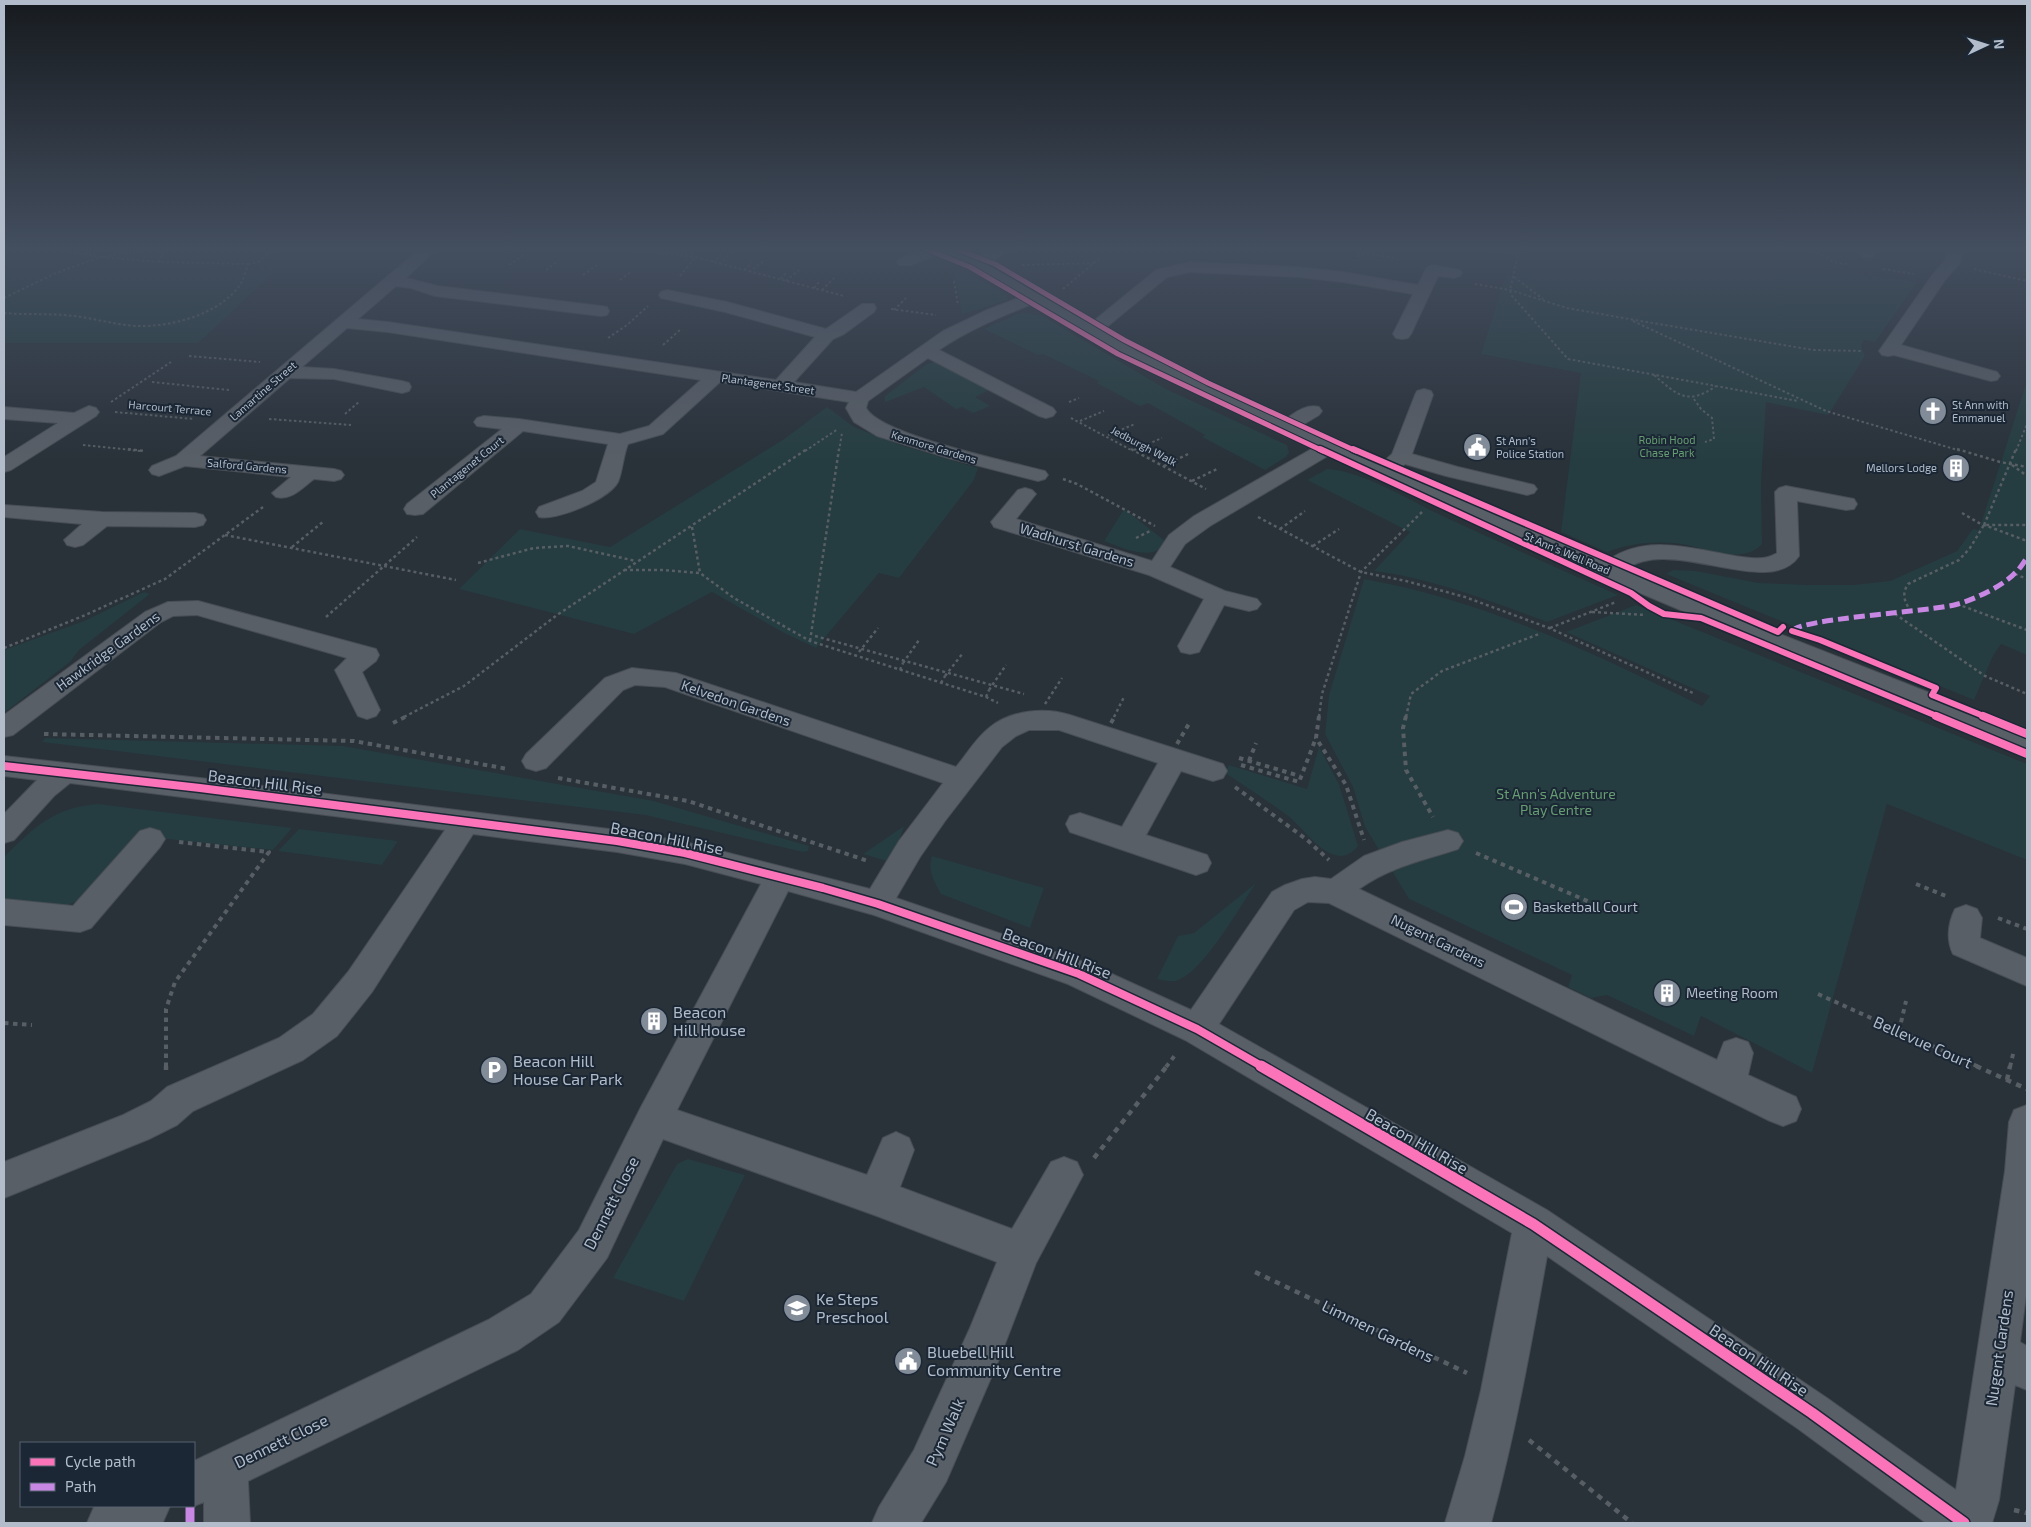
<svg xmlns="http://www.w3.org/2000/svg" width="2031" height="1527" viewBox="0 0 2031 1527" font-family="'Exo 2',sans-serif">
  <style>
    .green { fill: #253d40 }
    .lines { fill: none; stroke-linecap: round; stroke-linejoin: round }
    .minor-casing { stroke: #474d54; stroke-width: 2 }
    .path-far3 { stroke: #575e64; stroke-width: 2; stroke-dasharray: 2.5 2.5; stroke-linecap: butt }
    .path-far2 { stroke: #575e64; stroke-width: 2.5; stroke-dasharray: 3 3; stroke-linecap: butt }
    .path-far1 { stroke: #575e64; stroke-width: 4; stroke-dasharray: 4.5 4.5; stroke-linecap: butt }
    .path { stroke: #575e64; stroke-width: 4.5; stroke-dasharray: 5.5 5.5; stroke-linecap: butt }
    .minor { fill: #595f67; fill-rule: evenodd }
    .path-bridge-far1 { stroke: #575e64; stroke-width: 2.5; stroke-dasharray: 3 3; stroke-linecap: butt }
    .path-bridge { stroke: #575e64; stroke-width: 4; stroke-dasharray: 4.5 4.5; stroke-linecap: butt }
    .quiet-far1 { stroke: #c787e3; stroke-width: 5; stroke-dasharray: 11 5; stroke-linecap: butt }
    .quiet { stroke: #c787e3; stroke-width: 9; stroke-dasharray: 18 9; stroke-linecap: butt }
    .cycleway-far3-casing { stroke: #1b2735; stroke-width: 7 }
    .cycleway-far2-casing { stroke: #1b2735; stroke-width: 9 }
    .cycleway-far1-casing { stroke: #1b2735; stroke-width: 11 }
    .cycleway-casing { stroke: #1b2735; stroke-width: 14 }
    .cycleway-far3 { stroke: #fb73b8; stroke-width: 5 }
    .cycleway-far2 { stroke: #fb73b8; stroke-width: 6 }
    .cycleway-far1 { stroke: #fb73b8; stroke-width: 8 }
    .cycleway { stroke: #fb73b8; stroke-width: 11 }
    .labels { text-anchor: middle; stroke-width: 4; stroke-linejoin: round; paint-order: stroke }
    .far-street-label { font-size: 11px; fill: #b2bccb; stroke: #1b2735 }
    .far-poi-label { font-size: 11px; fill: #b2bccb; stroke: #1b2735; text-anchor: start }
    .far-park-label { font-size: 11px; fill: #679e72; stroke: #1b2735 }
    .street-label { font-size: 14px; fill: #b2bccb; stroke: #1b2735 }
    .park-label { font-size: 14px; fill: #679e72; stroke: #1b2735 }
    .poi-label { font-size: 14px; fill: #b2bccb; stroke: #1b2735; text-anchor: start }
    .near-street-label { font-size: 16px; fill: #b2bccb; stroke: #1b2735 }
    .near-poi-label { font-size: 16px; fill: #b2bccb; stroke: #1b2735; text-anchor: start }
  </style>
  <rect width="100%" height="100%" fill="#293139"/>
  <path class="green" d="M4 247H301L198 343H4Z
    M1486 247H1745L1845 272 1917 282 1875 342 1864 340 1861 346 1865 356 1828 415 1766 402 1761 483 1762 544C1741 568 1699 544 1673 543 1650 541 1628 544 1607 552L1561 532 1581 373 1481 354 1506 275 1516 276 1521 253Z
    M953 266 1007 295 1008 300 962 314Z
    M1026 313 1042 316 1166 389 1287 445 1289 453 1286 457 1265 470 1202 437 1205 435 1148 403 1140 406 1097 383 1099 381 1043 354 1038 355 984 329 1018 314Z
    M936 362 991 389 975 397 990 406 973 413 962 407 956 409 924 387 885 402V396L927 364Z
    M2027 381V655L2001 644 1993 656 1974 700 1666 574 1673 570 1696 571 1759 583 1808 585H1853L1890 581 1957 551 1973 529 1979 530Z
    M827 407 854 427 900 445 978 468 974 480 899 578 879 573 816 648 786 634 712 592 634 634 459 589 520 529 610 547 784 439Z
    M1327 469C1364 471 1412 502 1447 518 1503 544 1561 569 1618 595L1547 622C1490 601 1434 579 1374 571L1410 532 1307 480Z
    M1124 509 1164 540 1165 545C1149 562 1121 547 1104 541Z
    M1364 579C1484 600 1594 653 1702 706L1710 696 1566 632 1636 605 2027 764V860L1887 804 1812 1073 1701 1016 1694 1036 1607 995 1591 998 1568 987 1572 975 1409 899 1365 827 1353 787 1325 734 1329 695Z
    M144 592 150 594 79 650 70 662 4 713V650L84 621Z
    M45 738 343 746 654 801 809 846 808 851 803 852 645 815 42 742Z
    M1319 747 1339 784 1358 846C1353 853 1344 858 1335 855 1317 850 1303 828 1288 816 1268 801 1246 787 1225 773L1229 765 1307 789Z
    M98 804 292 828 273 850 139 836C116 863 92 904 53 909 38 911 19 906 4 904V857C33 828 54 807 98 804Z
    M904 826 894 856 890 862 863 854Z
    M299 829 398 841 382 865 278 851Z
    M932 856 1044 888 1030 928 941 894C934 882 927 870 932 856Z
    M1256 883C1239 908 1203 973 1176 981 1170 982 1163 980 1157 979L1178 936 1194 933Z
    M688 1159 745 1175 684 1301 613 1278 677 1164Z"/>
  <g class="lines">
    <g class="minor-casing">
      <path id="minor" d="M422 247H439L406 278 438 286 601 306 607 307 609 311 607 315 601 316 435 296 411 288 396 286 358 319 388 322 776 380 815 337 725 312 661 298 659 295 661 292 667 290 727 302 826 329 862 304H874L876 308 874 312 844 334 833 339 794 382 856 392 943 331 987 310 1021 297 978 272 936 255 911 265H899L897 262 899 259 924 249V247H945L974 259 995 247H1013L987 265 1090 324 1156 270 1190 262 1298 267 1343 272 1418 285 1427 267 1433 265 1460 270 1462 273 1460 276 1454 278 1438 276 1411 334 1408 338 1402 339 1396 338 1393 334 1413 294 1343 282 1298 277 1190 272 1167 277 1102 331 1140 353 1286 419C1296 412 1306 404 1319 407L1322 411 1319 415 1301 426 1382 463 1392 454 1415 395 1417 391 1424 389 1431 391 1433 395 1412 454 1458 467 1534 485 1537 489 1534 493 1527 495 1446 476 1405 464 1398 470 1607 561C1646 533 1692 549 1735 556 1749 558 1764 561 1777 553L1775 492 1779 488 1786 486 1854 499 1857 504 1854 509 1846 510 1797 501 1799 556C1769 600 1673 536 1626 569L1762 627 2027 731V750L1744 637 1600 576 1331 454 1210 526 1185 544 1170 567 1225 591 1257 599 1261 604 1257 609 1249 611 1224 605 1199 652 1190 654 1181 652 1178 646 1204 599 1149 575 994 527 991 522 1018 490 1025 488 1032 490 1036 494 1016 519 1152 561 1169 535 1194 516 1315 447 1128 361 1032 304C1000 317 968 330 939 350L1053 408 1056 412 1053 416 1046 418 1039 416 928 358 868 401 866 408C880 435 1011 462 1045 471L1048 475 1045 479 1038 481 948 458 877 436 854 422 846 408 849 402 720 382 663 434 628 444C623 456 623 470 618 482 609 499 557 521 539 517L536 512 539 507 582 491 596 482 608 444 523 431 423 514 415 515 407 514 404 509 407 504 502 429 477 426 474 422 477 418 484 416 519 419 620 434 649 426 701 380 388 332 347 328 302 367 334 369 402 381 409 383 411 387 409 391 402 393 334 379 290 378 200 456 334 469 341 471 344 475 341 479 334 481 314 479C302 488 291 501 276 497L272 493 291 477 185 466 159 476 152 474 149 470 152 466 176 456Z
        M1857 247H1873L1875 254 1872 257H1862Z
        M1951 247H1966L1959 264 1945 280 1901 345 1997 372 2000 376 1997 380 1991 381 1894 355 1888 356 1882 355 1879 351 1933 274 1944 262Z
        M89 406 96 408 99 412 96 416 11 470 4 472V457L58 423 4 419V407L74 413Z
        M4 505 102 512 195 513 203 515 206 520 203 525 195 527 107 526 83 545 75 547 67 545 64 540 82 524 4 517Z
        M198 601 376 649 379 655 376 661 362 672 380 710 376 716 367 719 358 716 335 670 347 658 197 615 173 616 161 622 13 735 4 737V715L145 612 168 602Z
        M632 668 676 673 956 767C967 754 976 738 989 728 1010 710 1045 707 1070 715L1223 764 1227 771 1223 778 1213 781 1181 771 1146 835 1207 855 1211 863 1207 871 1196 875 1070 832 1066 824 1070 816 1080 813 1122 827 1158 763 1059 730H1029L1016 736 1002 747 945 821 920 857 896 898 1090 964 1191 1010 1272 892 1285 885 1302 879 1315 877 1331 879 1364 856 1402 842 1448 830 1458 833 1463 841 1458 849C1422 861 1392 866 1359 889L1717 1060 1724 1042 1736 1038 1748 1042 1753 1053 1748 1075 1796 1097 1801 1109 1796 1121 1783 1126 1770 1121 1329 903 1308 902 1294 910 1219 1024 1547 1210 1827 1398 1956 1490 2005 1171 2009 1122 2014 1110 2027 1105V1288L2020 1342 2027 1346V1390L2015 1385 1999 1500 1992 1523H1926L1797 1428 1547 1256C1531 1346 1515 1435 1491 1523H1445L1465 1456 1481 1390 1512 1233 1185 1040 1068 984 874 915 788 891 677 1110 867 1175 883 1138 896 1132 909 1138 914 1150 900 1187 1012 1229 1051 1162 1064 1157 1077 1162 1083 1175 1036 1263 1000 1357 946 1482 921 1523H872L879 1507 914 1450 970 1328 997 1262 877 1216 663 1139 607 1258 559 1322 518 1350 248 1481 250 1523H204V1502L194 1506H193L194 1461 488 1320 531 1294 579 1230 641 1107 761 884 685 864 617 852 473 834 372 992 337 1036 303 1060 193 1111 177 1125 149 1139 4 1198V1162L123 1115 151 1101 167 1087 279 1038 313 1014 348 972 445 830 70 783 54 796 14 840 4 843V814L37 780 4 776V756L200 778 617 830 685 842 870 889 899 841 943 783 665 687 635 685 623 690 546 768 536 771 526 768 522 761 526 754 605 678Z
        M150 828 160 831 165 839 160 847 91 928 80 932 4 925V899L73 906 140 831Z
        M1966 905 1977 909 1982 918 1980 938 2027 958V986L1953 954C1946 940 1948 923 1955 909Z
        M96 1506H170L163 1522 160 1523H87L94 1507Z"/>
    </g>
    <path class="path-far3" d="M611 247 695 257 844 296
      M1476 247 1518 254 1510 290 1512 296 1568 359 1798 401
      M1809 247 1834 262 1847 264
      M656 253 664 247
      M1357 256 1369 254 1398 259
      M104 257 151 247
      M159 262 165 247
      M712 262 721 255
      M248 264 258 262 277 247
      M719 264 733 252
      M509 265 524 255
      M1022 265 1094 263
      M1883 269 1914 274
      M1974 269 2027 281
      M546 270 558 261
      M744 270 752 263
      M749 272 765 260
      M583 275 597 265
      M680 276 695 258
      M1514 277 1543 299
      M781 279 787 272
      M620 280 632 271
      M786 281 799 270
      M954 281 958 305
      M1475 284 1510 290 1567 308 1629 319 1813 350 1862 351
      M814 288 819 282
      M1063 289 1101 257
      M822 290 834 278
      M4 298 56 273 101 257 72 252 64 247
      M891 309 936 315
      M894 310 906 298
      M4 313C27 315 50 313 73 316 94 318 115 325 137 326 169 327 213 316 235 291 243 283 245 274 248 264L159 262 101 257
      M1633 321 1826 411 1961 451
      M608 338 627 325 648 306
      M663 345 681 329
      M189 356 260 362
      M1654 375C1677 395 1688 406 1716 386
      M152 382 229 390
      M1694 399 1701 409 1712 418 1714 439 1705 442
      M111 402 171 362
      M1069 402 1079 398
      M115 412 194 419
      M345 414 360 401
      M1071 418 1133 451
      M269 419 351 425
      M1080 421 1104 411
      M1108 435 1135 424
      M83 445 141 451
      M1134 450 1162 438
      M805 451 838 429
      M839 451 842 433
      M2016 451 2027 424"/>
    <path class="path-far2" d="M128 449 144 451
      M1131 449 1206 489
      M1957 449 2000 462 2027 467
      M2012 465 2027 476
      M1164 466 1188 454
      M1063 479 1077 484 1155 526
      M1192 481 1217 469
      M1962 513 1979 523 2027 541
      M1258 517 1361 572 1406 581 1465 597 1549 628 1695 694
      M1984 525 2016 449
      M692 527 700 573
      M1280 529 1305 511
      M225 535 456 580
      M1136 538 1150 531
      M1313 546 1339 529
      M292 547 324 521
      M478 563 534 548 568 546 636 561
      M624 570H664L700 573 734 598 810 641 986 697 998 703
      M2015 574 2027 579
      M1957 604 2027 630
      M1592 612 1646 615
      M1911 612C1905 602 1901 595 1908 584L1959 560 1970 548 1984 525H2027
      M1895 614 1985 676 2027 694
      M326 617 417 537
      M1550 628 1616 602
      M815 636 1024 694
      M810 641 839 449
      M4 648 83 616 165 579 263 507
      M900 670 903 663
      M941 683 945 676
      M986 697 989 690
      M404 717 464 686 557 615 807 449
      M1319 717 1322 694 1361 572 1422 512
      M1406 717 1411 694 1442 671 1539 634"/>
    <path class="path-far1" d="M1319 716 1316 738 1346 785 1364 840
      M1406 716 1403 728 1406 770 1433 817
      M393 723 407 716
      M44 734 354 741 508 769
      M1239 758 1300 776
      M1241 765 1299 782 1316 738
      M558 778 688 801 868 861
      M1235 787 1306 839 1329 860
      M1476 853 1592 903
      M1916 884 1946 896
      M1998 918 2027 929
      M1818 994 1979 1067
      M4 1023 32 1025
      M1899 1031 1906 1001
      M166 1067V1009L175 982 269 852 179 842
      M1166 1067 1176 1054
      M2010 1067 2014 1050"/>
    <path class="path" d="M166 1066V1070
      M1976 1066 2027 1089
      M2007 1080 2010 1066
      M1094 1158 1167 1066
      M1255 1272 1467 1373
      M1529 1440 1632 1523
      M2014 1510 2027 1513"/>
    <use href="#minor" class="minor"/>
    <path class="path-bridge-far1" d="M859 652 878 628
      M903 663 919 640
      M945 676 963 653
      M989 690 1006 665
      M1045 704 1062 678
      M1114 717 1124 697"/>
    <path class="path-bridge" d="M1111 723 1115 716
      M1177 744 1190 722
      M1249 761 1256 743"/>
    <path class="quiet-far1" d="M1792 631C1802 618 1931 612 1958 604 1975 599 2003 586 2015 573 2020 569 2023 563 2027 558"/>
    <path class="quiet" d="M190 1506V1523"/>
    <g class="cycleway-far3-casing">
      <path id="cycleway-far3" d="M921 247 970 267 1118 354 1323 451
        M951 247 995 264 1124 340 1208 383 1356 451"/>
    </g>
    <g class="cycleway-far2-casing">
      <path id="cycleway-far2" d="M1320 449 1631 593 1649 606 1664 614 1701 618 1939 717
        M1353 449 1778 632 1783 627
        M1792 631 1820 640 1936 688 1932 695 1986 717"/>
    </g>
    <g class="cycleway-far1-casing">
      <path id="cycleway-far1" d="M1936 716 2027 754
        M1983 716 2027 734
        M4 766 200 788 617 841 685 853 823 888 878 904 1079 974 1197 1029 1263 1067"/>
    </g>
    <g class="cycleway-casing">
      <path id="cycleway" d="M1261 1066 1533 1224 1812 1413 1964 1523"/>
    </g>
    <use href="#cycleway-far3" class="cycleway-far3"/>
    <use href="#cycleway-far2" class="cycleway-far2"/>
    <use href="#cycleway-far1" class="cycleway-far1"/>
    <use href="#cycleway" class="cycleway"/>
  </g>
  <linearGradient id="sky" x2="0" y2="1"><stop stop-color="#171b1f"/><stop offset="0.54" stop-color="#434e5f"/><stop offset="1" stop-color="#434e5f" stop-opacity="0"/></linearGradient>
  <rect width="2031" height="461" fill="url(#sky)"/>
  <defs>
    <g id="church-disc" transform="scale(1.4375)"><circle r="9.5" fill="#828b98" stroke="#1b2735"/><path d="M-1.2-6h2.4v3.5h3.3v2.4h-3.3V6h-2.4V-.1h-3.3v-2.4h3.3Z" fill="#fff"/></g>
    <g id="civic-disc" transform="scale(1.4375)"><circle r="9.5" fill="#828b98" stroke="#1b2735"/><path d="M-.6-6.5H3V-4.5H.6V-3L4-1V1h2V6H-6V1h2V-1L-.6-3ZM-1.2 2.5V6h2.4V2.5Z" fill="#fff"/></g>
    <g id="building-disc" transform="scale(1.4375)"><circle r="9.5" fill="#828b98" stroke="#1b2735"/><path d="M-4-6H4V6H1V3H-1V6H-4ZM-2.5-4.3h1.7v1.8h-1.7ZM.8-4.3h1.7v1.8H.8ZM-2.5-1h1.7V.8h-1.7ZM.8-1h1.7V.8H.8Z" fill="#fff"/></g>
    <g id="stadium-disc" transform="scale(1.4375)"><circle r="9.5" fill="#828b98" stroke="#1b2735"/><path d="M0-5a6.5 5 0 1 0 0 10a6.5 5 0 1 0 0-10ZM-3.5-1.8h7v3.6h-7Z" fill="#fff"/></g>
    <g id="parking-disc" transform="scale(1.4375)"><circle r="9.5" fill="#828b98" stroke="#1b2735"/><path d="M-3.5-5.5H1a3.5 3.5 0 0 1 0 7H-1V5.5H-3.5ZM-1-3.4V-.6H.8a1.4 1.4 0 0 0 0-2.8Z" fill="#fff"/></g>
    <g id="school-disc" transform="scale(1.4375)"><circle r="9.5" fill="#828b98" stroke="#1b2735"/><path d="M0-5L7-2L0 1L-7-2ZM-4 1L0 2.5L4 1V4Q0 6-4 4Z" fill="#fff"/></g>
  </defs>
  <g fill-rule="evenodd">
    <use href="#church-disc" x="1933" y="411"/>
    <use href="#civic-disc" x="1477" y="447"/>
    <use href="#building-disc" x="1956" y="468"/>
    <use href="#stadium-disc" x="1514" y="907"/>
    <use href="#building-disc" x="1667" y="993"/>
    <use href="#building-disc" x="654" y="1021"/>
    <use href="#parking-disc" x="494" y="1070"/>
    <use href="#school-disc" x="797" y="1308"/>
    <use href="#civic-disc" x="908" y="1361"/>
  </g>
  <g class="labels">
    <g class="far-street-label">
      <text transform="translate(768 384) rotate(8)" y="4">Plantagenet Street</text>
      <text transform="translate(263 391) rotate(-41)" y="4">Lamartine Street</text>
      <text transform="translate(170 408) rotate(5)" y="4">Harcourt Terrace</text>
      <text transform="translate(1144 446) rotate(28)" y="4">Jedburgh Walk</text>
      <text transform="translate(934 447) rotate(17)" y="4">Kenmore Gardens</text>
      <text transform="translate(247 466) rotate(5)" y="4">Salford Gardens</text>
      <text transform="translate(467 467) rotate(-39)" y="4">Plantagenet Court</text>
      <text transform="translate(1567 553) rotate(23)" y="4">St Ann's Well Road</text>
    </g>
    <g class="far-poi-label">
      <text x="1952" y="409">St Ann with<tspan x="1952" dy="13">Emmanuel</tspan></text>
      <text x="1496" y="445">St Ann's<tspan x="1496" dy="13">Police Station</tspan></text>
      <text x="1937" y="472" text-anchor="end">Mellors Lodge</text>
    </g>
    <g class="far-park-label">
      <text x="1667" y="444">Robin Hood<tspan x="1667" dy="13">Chase Park</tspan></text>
    </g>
    <g class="street-label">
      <text transform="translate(1077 545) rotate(17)" y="5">Wadhurst Gardens</text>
      <text transform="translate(108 651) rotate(-36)" y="5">Hawkridge Gardens</text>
      <text transform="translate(736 703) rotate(19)" y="5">Kelvedon Gardens</text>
      <text transform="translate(1438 941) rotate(26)" y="5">Nugent Gardens</text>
    </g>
    <g class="park-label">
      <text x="1556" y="799">St Ann's Adventure<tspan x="1556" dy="16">Play Centre</tspan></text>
    </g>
    <g class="poi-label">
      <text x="1533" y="912">Basketball Court</text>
      <text x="1686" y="998">Meeting Room</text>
    </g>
    <g class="near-street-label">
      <text transform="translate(265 782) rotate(7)" y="6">Beacon Hill Rise</text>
      <text transform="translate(667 838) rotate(11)" y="6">Beacon Hill Rise</text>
      <text transform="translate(1057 953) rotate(21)" y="6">Beacon Hill Rise</text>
      <text transform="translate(1923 1042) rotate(24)" y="6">Bellevue Court</text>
      <text transform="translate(1417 1141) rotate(30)" y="6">Beacon Hill Rise</text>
      <text transform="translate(611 1203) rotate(-63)" y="6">Dennett Close</text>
      <text transform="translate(1378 1331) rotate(26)" y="6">Limmen Gardens</text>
      <text transform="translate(1999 1348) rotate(-82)" y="6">Nugent Gardens</text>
      <text transform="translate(1759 1360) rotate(34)" y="6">Beacon Hill Rise</text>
      <text transform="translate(945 1432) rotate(-66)" y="6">Pym Walk</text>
      <text transform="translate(281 1441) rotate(-26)" y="6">Dennett Close</text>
    </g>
    <g class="near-poi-label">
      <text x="673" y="1018">Beacon<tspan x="673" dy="18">Hill House</tspan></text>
      <text x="513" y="1067">Beacon Hill<tspan x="513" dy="18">House Car Park</tspan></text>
      <text x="816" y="1305">Ke Steps<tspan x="816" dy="18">Preschool</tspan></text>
      <text x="927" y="1358">Bluebell Hill<tspan x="927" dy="18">Community Centre</tspan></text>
    </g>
  </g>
  <rect width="2031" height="1527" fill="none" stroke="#b2bccb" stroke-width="10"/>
  <rect x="20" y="1442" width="175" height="65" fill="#1b2735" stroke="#576371"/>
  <rect x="30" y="1458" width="25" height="8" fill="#fb73b8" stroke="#576371"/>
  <text x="65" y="1467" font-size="15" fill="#b2bccb">Cycle path</text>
  <rect x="30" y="1483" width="25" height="8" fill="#c787e3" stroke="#576371"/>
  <text x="65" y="1492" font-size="15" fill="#b2bccb">Path</text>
  <g transform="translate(1986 45) rotate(86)" stroke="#1b2735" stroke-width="4" paint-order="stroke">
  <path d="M0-4L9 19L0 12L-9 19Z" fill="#b2bccb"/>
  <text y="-8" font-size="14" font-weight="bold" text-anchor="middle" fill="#b2bccb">N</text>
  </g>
</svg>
